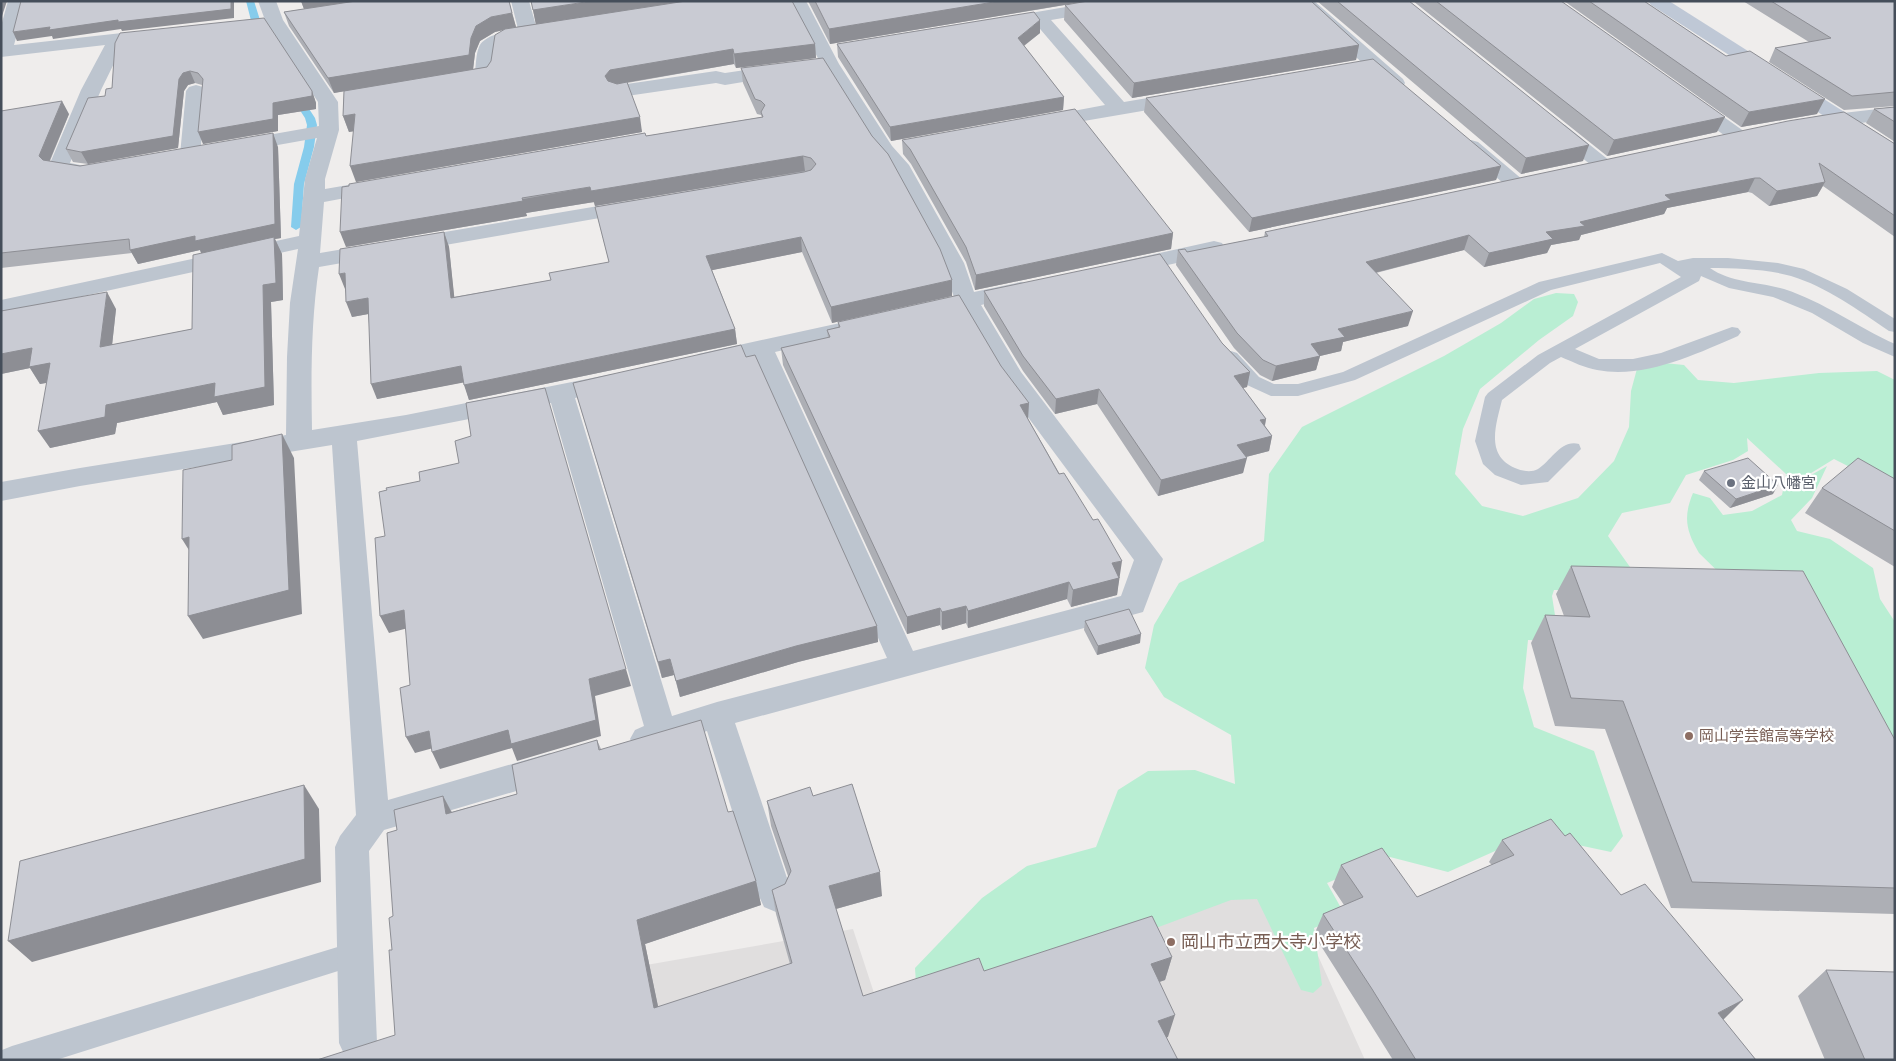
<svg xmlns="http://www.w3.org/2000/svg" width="1896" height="1061" viewBox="0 0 1896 1061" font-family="Lato,'Noto Sans JP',sans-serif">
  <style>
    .education { fill: #e0dede }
    .green { fill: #b9eed3 }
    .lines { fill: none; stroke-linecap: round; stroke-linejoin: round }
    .stream { fill: #86ccec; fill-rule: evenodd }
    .lane { fill: #bdc5cf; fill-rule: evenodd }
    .street { fill: #bdc5cf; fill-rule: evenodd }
    .secondary { fill: #bfc8d6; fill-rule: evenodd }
    .wall { fill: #adafb5; fill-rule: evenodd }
    .shaded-wall { fill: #8d8e94 }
    .building { fill: #c9cbd3; stroke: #8d8e94 }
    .worship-dot { fill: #6b7280; stroke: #fff; stroke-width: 2 }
    .education-dot { fill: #8d6e63; stroke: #fff; stroke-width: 2 }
    .labels { text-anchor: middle; stroke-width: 4.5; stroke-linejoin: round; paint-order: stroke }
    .worship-label { font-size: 15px; fill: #5b616d; stroke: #fff; text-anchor: start }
    .education-label { font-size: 15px; fill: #785e54; stroke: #fff; text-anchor: start }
    .near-education-label { font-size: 18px; fill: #785e54; stroke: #fff; text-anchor: start }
  </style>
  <rect width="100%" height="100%" fill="#efedec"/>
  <path class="education" d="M1269 847 1365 1060H334L629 968 853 929 876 999Z"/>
  <path class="green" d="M1556 293 1574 294 1578 302 1573 316 1539 340 1480 389 1463 429 1455 474 1482 506 1523 516 1578 498 1614 461 1629 427 1631 391 1638 365 1664 363 1684 365 1698 380 1734 383 1819 373 1877 371 1895 380V490L1834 459 1803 478 1786 474 1747 438 1748 451 1733 460 1686 475 1670 503 1622 513 1608 536 1647 591 1554 590 1552 596 1559 641 1528 640 1523 688 1534 727 1594 751 1623 836 1611 852 1531 835 1448 872 1390 857 1327 883 1345 915 1314 928 1322 985 1313 993 1301 990 1257 899 1231 900 1156 928 1020 973 916 984 915 968 982 898 1027 866 1096 847 1118 790 1148 771 1195 770 1235 784 1231 735 1164 697 1145 668 1154 625 1179 583 1264 541 1269 474 1302 427 1444 356 1501 323 1534 299Z
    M1827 466 1812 498 1791 520 1797 531 1830 539 1873 568 1880 599 1895 622V744L1699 553C1686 531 1683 517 1693 493L1710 498 1723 515 1752 511 1782 495 1786 475 1804 479Z"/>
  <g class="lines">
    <path class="stream" d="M246 1H254L265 36 263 38 260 39 255 36Z
      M295 92 300 95 315 118 317 125 314 147 304 184 301 227 296 230 291 227 294 184 304 147 307 125 305 118 290 95Z"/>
    <path class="lane" d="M1662 253 1678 261 1693 258H1728L1778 263 1804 269 1847 289 1895 319V332L1889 331C1858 310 1827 287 1791 276 1766 269 1736 268 1710 268 1731 283 1760 282 1784 289 1824 302 1857 327 1895 344V357L1863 343 1812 313 1773 297 1729 288 1701 276 1699 281 1575 349 1599 359H1633L1661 353 1732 327 1738 328 1741 332 1738 336C1696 354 1645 379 1597 370 1585 368 1573 362 1561 357L1550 363 1502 400C1496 425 1485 455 1515 468 1522 471 1531 473 1538 469 1551 461 1561 439 1579 444L1581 449 1548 482 1521 485 1495 475 1483 464 1475 441 1485 397 1488 393 1538 355 1681 277 1660 263 1551 290 1355 380 1298 396H1271L1247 385 1222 357 1225 353 1231 351 1237 353 1259 377 1274 384H1298L1343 372 1539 282Z
      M354 942 363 945 367 954 363 963 354 966 56 1060H1L2 1050 12 1046Z"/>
    <path class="street" d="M8 1H26L14 45 131 32 137 33 140 37 137 41 124 43 101 90 70 163 95 168 98 172 95 176C82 180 64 176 51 172L48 168 81 90 105 45 1 57V26Z
      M258 1H276L283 20 338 102 339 130 325 179V189L377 180 384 182 387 186 384 190 377 192 324 202 320 253 634 200 642 201 645 206 642 211 634 212 319 267C311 321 311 375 312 430L406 415 612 374 621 376 624 382 621 388 575 398 672 716 717 702 887 658 753 357 707 368 698 366 695 360 698 354 863 318 871 320 875 325 871 330 775 352 913 651 1121 596 1134 560 1002 382 960 310 926 317 918 315 914 310 918 305 954 297 942 263 890 168 874 150 821 64 788 1H806L839 64 892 146 909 165 964 263 974 292 1021 282 1029 284 1032 289 1029 294 981 305 1021 372 1163 559 1143 612 735 723 793 896 788 907 776 912 764 907 759 896 707 731 646 752 635 748 630 739 635 730 644 726 551 403 357 441 388 800 550 753 561 757 566 767 561 777 550 781 384 830 369 851 377 1043 371 1056C361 1060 355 1060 345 1056L339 1043 335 847 340 836 356 815 332 445 80 486 1 501V482L80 468 286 435 287 357 290 303 298 249 1 314V300L299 236 305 179 317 138 239 152 232 150 229 146 232 142 239 140 319 126 318 102 265 20Z
      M511 1H529L538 33 535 37 508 42 497 49 493 76 491 80 456 86 449 84 447 80 449 76 475 72C476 64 476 54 479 47 484 35 507 31 518 29Z
      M1101 1H1143L1140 5 1134 6 1051 20 1124 102 1183 92 1190 94 1193 98 1190 102 1183 104 1043 128 1036 126 1033 122 1036 118 1105 105 1035 23 1002 28 996 27 993 23 996 19 1002 18Z
      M1294 1H1314L1403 79 1405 83 1403 87 1396 89 1389 87Z
      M779 65 786 67 788 71 786 75 725 85 716 83 620 97 613 95 610 91 613 87 620 85 716 71 725 73Z
      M196 85 203 87 206 91 200 155 197 159 190 161 183 159 180 155 186 91 189 87Z
      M1690 96 1697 98 1745 132 1748 136 1745 140 1738 142 1731 140 1683 106 1680 102 1683 98Z
      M1895 107V119L1817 128 1810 126 1807 122 1810 118 1817 116Z
      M1558 123 1565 125 1610 161 1613 165 1610 169 1603 171 1596 169 1551 133 1548 129 1551 125Z
      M1471 140 1478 142 1523 180 1526 184 1523 188 1516 190 1509 188 1464 150 1461 146 1464 142Z
      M1214 241 1222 243 1225 248 1222 253 1127 274 1119 272 1116 267 1119 262Z"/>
    <path class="secondary" d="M1648 1H1669L1895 144V159L1888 157 1651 5Z"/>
  </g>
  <path class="wall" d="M301 1H509L516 27 536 24 531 1 815 44 816 58 736 68 734 64 627 83 642 132 356 182 354 131 349 132 343 116 344 91 334 93 289 26 284 12 304 9ZM503 30 491 61 487 67 473 69 475 53 480 41 495 32Z
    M808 1H1311L1359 45 1356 60 1132 98 1064 20 1065 5 830 44Z
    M1317 1H1409L1583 161 1521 174Z
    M1413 1H1561L1717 132 1607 156Z
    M1564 1H1644L1726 56 1817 114 1741 127Z
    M1743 1H1895V106L1844 110 1769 62 1775 48 1809 42Z
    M1040 33 1024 46 1064 97 1063 110 891 141 838 57 837 44Z
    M115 43 312 91 316 103V109L278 115V131L203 144 202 85 195 83 188 85 184 91 178 148 88 164 73 162 66 149 105 96 112 88Z
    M741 68 952 296 832 323 802 252 712 270 735 329 737 344 469 400 464 382 377 399 368 314 352 317 345 289 444 232 449 247 454 297 551 280 609 262 595 207 806 171 595 206 594 202 526 213 527 216 346 247 646 136 762 117 761 115 757 114 743 83Z
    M1146 98 1501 166 1496 180 1249 232 1144 112Z
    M1895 107V142L1866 123 1874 109Z
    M1 111 69 114 50 161 80 166 278 147 281 238 275 239 282 254 283 300 271 302 274 405 223 415 217 402 117 423 115 434 50 448 46 383 40 384 30 368 1 374V311L116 309 112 345 192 329 201 253 200 250 138 264 132 253 1 268Z
    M902 140 1173 233 1171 249 975 290 966 262 911 164 903 154Z
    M1895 144V237L1823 186 1817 196 1769 206 1752 193 1748 192 1667 208 1664 214 1581 235 1579 240 1551 245 1547 253 1484 267 1464 250 1376 273 1408 326 1343 342 1341 351 1320 356 1316 370 1272 381 1260 375 1234 348 1176 265 1178 250 1187 252 1264 237 1265 232Z
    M984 291 1222 343 1250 372 1247 387 1243 388 1266 419 1265 426 1272 436 1269 451 1246 457 1243 473 1158 496 1097 404 1055 414 1023 371 984 306Z
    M838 322 1028 419 1120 578H1119L1117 595 1071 607 1067 599 968 628 966 623 942 630 940 625 907 634 783 365 781 348 828 338 827 330 838 327Z
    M746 357 877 626 878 642 798 662 680 697 674 675 662 678 573 383Z
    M1704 471 1773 494 1730 508 1699 480Z
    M1895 479V567L1805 513 1822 488Z
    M1571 566 1895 740V914L1671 908 1605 729 1555 726 1531 643 1545 615 1564 616 1556 594Z
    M1085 621 1140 643 1097 655 1084 630Z
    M597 740 601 749 728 812 756 881 761 905 645 944 658 1007 790 964 776 914 772 890 785 884 788 876 771 826 767 801 813 796 882 896 836 909 863 996 984 971 1172 957 1165 980 1159 982 1168 1037 395 1035 392 950 393 916 443 796 452 812 517 794Z
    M1565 836 1723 1020 1756 1060H1393L1361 1009 1314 935 1323 914 1344 905 1332 887 1341 865 1417 897 1492 865 1489 862 1502 840Z
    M1826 970 1895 1060H1825L1798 996Z"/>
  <path class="shaded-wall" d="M1 1H7L1 19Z
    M231 1H234V18L122 31 121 29 53 39 52 36 17 41 13 32Z
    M301 1H361L304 9Z
    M592 1H690L536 25 533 10Z
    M1000 1H1088L830 44 829 29Z
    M512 13 516 27 495 32 480 41 475 53 473 70 334 93 328 78 471 38 476 26 491 17Z
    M1040 20V33L1017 51 1018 38Z
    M815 44 816 58 736 68 734 54Z
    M1359 45 1356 60 1132 98 1134 83Z
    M733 49 734 64 612 85 608 91 605 76 610 70Z
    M190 71 195 83 188 85 184 91 178 148 88 164 81 152 179 79 183 73Z
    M312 91 316 103V109L278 115V131L203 144 198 132 273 103Z
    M1064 97 1063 110 891 141 890 127Z
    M1825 99 1817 114 1741 127 1749 112Z
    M62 101 69 114 46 169 39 156Z
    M355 114 361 130 349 132 343 116Z
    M640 117 642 132 356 182 350 166Z
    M1725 117 1717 132 1607 156 1614 140Z
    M273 133 278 147 281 238 275 239 282 254 283 300 271 302 274 405 223 415 217 402 117 423 115 434 50 448 38 431 106 405 215 383 202 255 200 250 138 264 130 250Z
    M1589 145 1583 161 1521 174 1526 158Z
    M803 156 805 171 595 206 591 191Z
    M1501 166 1496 180 1249 232 1252 218Z
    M1755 178 1748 192 1667 208 1664 214 1581 235 1579 240 1551 245 1547 253 1484 267 1489 253 1546 232 1665 195Z
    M1825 182 1817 196 1769 206 1777 191Z
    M590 187 594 202 526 213 527 216 346 247 340 232Z
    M444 232 449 247 456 313 451 298Z
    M1173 233 1171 249 975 290 976 275Z
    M1469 235 1464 250 1362 276 1366 262Z
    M801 237 802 252 708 271 706 256Z
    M345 273 352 288 345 289 339 274Z
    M952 280V296L832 323 831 307Z
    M107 292 116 309 110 364 100 347Z
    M368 298 374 313 352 317 346 302Z
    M1413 311 1408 326 1343 342 1341 351 1320 356 1316 370 1272 381 1276 366 1311 344 1338 329Z
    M735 329 737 344 469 400 464 385Z
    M32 348 50 363 61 380 40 384 30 368 1 374V354Z
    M461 366 466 382 377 399 371 384Z
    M1250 372 1247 387 1231 391 1234 376Z
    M1099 389 1097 404 1055 414 1056 399Z
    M1029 403 1028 420 1020 405Z
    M1266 419 1263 434 1260 420Z
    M282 434 294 458 302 614 203 639 188 616Z
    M1272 436 1269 451 1234 460 1237 445Z
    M1247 458 1243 473 1158 496 1161 480Z
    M1778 485 1773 494 1730 508 1736 499Z
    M189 537 197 563 182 539Z
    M1122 561 1117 595 1071 607 1073 590 1112 563Z
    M1069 582 1067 599 968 628V611Z
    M966 606V623L942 630V612Z
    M940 608V625L907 634V617Z
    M404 610 412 627 389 633 380 616Z
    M877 626 878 642 798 662 680 697 676 681 796 646Z
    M1141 634 1140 643 1097 655 1098 646Z
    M670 659 674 675 662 678 658 662Z
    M626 669 631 686 595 696 601 736 517 761 512 748 440 769 432 752 589 679Z
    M429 731 437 747 415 753 406 737Z
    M304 785 319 809 321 882 32 962 8 941Z
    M443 796 456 821 446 814Z
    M880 872 882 896 832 910 829 886Z
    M756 881 761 905 645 944 663 1030 654 1008 637 920Z
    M1172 957 1165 980 1145 987 1151 964Z
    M1743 1000 1723 1020 1718 1013Z
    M1175 1015 1168 1037 1152 1043 1158 1021Z"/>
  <path class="building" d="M21 1H231V9L118 22V20L49 30 50 27 13 32Z
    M356 1H509L512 13 491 17 476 26 471 38 469 55 328 78 284 12Z
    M531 1H592L533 10Z
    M686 1H792L815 44 734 54 733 49 610 70 605 76 608 81 617 84 627 82 640 117 350 166 355 114 343 116 344 91 487 67 491 61 495 35 505 29Z
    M815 1H1000L829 29Z
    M1088 1H1311L1359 45 1134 83 1065 5Z
    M1337 1H1409L1589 145 1526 158Z
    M1436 1H1561L1725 117 1614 140Z
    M1589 1H1644L1726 56 1750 51 1825 99 1749 112Z
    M1771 1H1895V92L1852 96 1775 48 1831 38Z
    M1034 12 1040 20 1018 38 1064 97 890 127 837 44Z
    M264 18 312 91V96L273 103V119L198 132 203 79 198 73 190 71 183 73 179 79 173 136 81 152 66 149 88 98 105 96 106 89 112 88 115 43 120 33Z
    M823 58 872 136 888 154 940 249 952 280 831 307 801 237 706 256 735 329 464 385 461 366 371 384 368 298 346 302 345 273 339 274 340 249 444 232 451 298 551 280 549 273 609 262 595 207 804 172 811 170 816 164 811 158 803 156 591 191 590 187 522 198 523 201 340 232 342 187 349 186V184L645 133 646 136 763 117 761 112 765 105 761 101 755 99 741 68Z
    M1373 59 1501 166 1252 218 1146 98Z
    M62 101 39 156 43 160 80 166 273 133 275 224 195 241V236L130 250 129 239 1 253V111Z
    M1895 107V122L1874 109Z
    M1075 109 1173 233 976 275 966 247 910 149 902 140Z
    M1844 112 1895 144V216L1819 163 1825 182 1777 191 1760 178H1755L1665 195 1671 200 1580 222 1585 226 1546 232 1553 239 1489 253 1469 235 1366 262 1413 311 1338 329 1345 337 1311 344 1320 356 1276 366 1263 360 1237 333 1178 250 1185 249 1187 252 1268 236 1265 232 1788 121Z
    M274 237 276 283 263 285 265 387 214 397 215 383 106 405 105 417 38 431 50 363 29 367 32 348 1 354V311L107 292 100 347 192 329 193 255Z
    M1160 254 1222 343 1250 372 1234 376 1266 419 1260 420 1272 436 1237 445 1247 458 1161 480 1099 389 1056 399 1023 356 984 291Z
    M959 295 1001 366 1029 403 1020 405 1059 474 1064 473 1093 520 1098 519 1122 561 1112 563 1119 578 1073 590 1069 582 968 611 966 606 942 612 940 608 907 617 781 348 830 337 827 330 840 327 838 322Z
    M741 345 746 357 755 355 877 626 796 646 676 681 670 659 658 662 573 383Z
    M545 388 626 669 589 679 596 720 511 744 508 730 432 752 429 731 406 737 400 688 410 685 404 610 380 616 375 538 385 536 379 492 387 490 386 488 420 481 419 472 459 463 455 441 471 436 466 403Z
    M282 434 289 590 188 616 189 537 182 539 183 470 232 460V445Z
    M1748 458 1778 485 1736 499 1704 471Z
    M1858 458 1895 479V531L1822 488Z
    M1571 566 1803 571 1895 740V888L1692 882 1623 701 1571 698 1545 615 1590 617Z
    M1129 609 1141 634 1098 646 1085 621Z
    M701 720 728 812 733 811 756 881 637 920 654 1008 792 963 772 890 785 884 791 871 767 801 810 787 813 796 852 784 880 872 829 886 863 996 979 958 984 971 1152 916 1172 957 1151 964 1175 1015 1158 1021 1178 1060H317L395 1035 389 950H392L389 918 393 916 387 833 397 830 394 810 443 796 446 814 517 794 512 765 597 740 599 750Z
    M304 785 305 859 8 941 20 861Z
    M1551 819 1565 836 1570 833 1621 895 1645 884 1743 1000 1718 1013 1756 1060H1416L1372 989 1323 914 1363 897 1341 865 1382 848 1417 897 1514 855 1502 840Z
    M1826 970 1895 972V1060H1865Z"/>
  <circle class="worship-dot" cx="1731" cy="483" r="5"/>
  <g class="education-dot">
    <circle cx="1689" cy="736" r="5"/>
    <circle cx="1171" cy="942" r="5"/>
  </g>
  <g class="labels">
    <g class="worship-label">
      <text x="1741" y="488">金山八幡宮</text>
    </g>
    <g class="education-label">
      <text x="1699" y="741">岡山学芸館高等学校</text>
    </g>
    <g class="near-education-label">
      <text x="1181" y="948">岡山市立西大寺小学校</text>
    </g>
  </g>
  <rect width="1896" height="1061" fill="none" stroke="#454e5a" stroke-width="5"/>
</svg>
